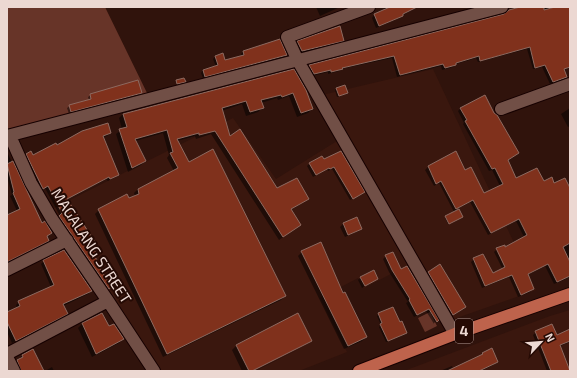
<svg xmlns="http://www.w3.org/2000/svg" width="577" height="378" viewBox="0 0 577 378" font-family="'Exo 2',sans-serif">
  <style>
    .built { fill: #3a170e }
    .green { fill: #673428 }
    .shadow { fill: #0007 }
    .building { fill: #80311c; stroke: #8d6a60 }
    .lines { fill: none; stroke-linecap: round; stroke-linejoin: round }
    .minor-casing { stroke: #160100; stroke-width: 14 }
    .major-casing { stroke: #160100; stroke-width: 14 }
    .minor { stroke: #714f46; stroke-width: 12 }
    .major { stroke: #be634c; stroke-width: 12 }
    .labels { text-anchor: middle; stroke-width: 4; stroke-linejoin: round; paint-order: stroke }
    .shield { fill: #250a04; stroke: #b09a94; stroke-width: 1 }
    .shield-label { font-size: 14px; font-weight: bold; fill: #ecd8d2 }
    .street-label { font-size: 15px; fill: #ecd8d2; stroke: #250a04 }
  </style>
  <rect width="100%" height="100%" fill="#30130c"/>
  <path class="built" d="M433 69 536 290 454 319 423 268 322 95Z
    M233 118 276 179 337 141 410 264 364 288 358 278 320 298 347 352 299 371H161L52 209Z
    M570 310V371H404L550 316Z"/>
  <path class="green" d="M7 7H105L148 95 7 131Z
    M430 312 437 326 425 332 418 318Z"/>
  <path class="shadow" d="M316 7H340L320 16Z
    M384 7H412V9L399 18 376 28 372 18 374 15 385 10Z
    M524 7H570V67L563 70 566 77 564 79 550 84 542 67 533 69 527 49 478 62 476 58 456 64 453 67 442 70 441 66 397 77 392 58 341 69 339 71 328 74V72L312 76 307 68 310 66 504 15Z
    M342 40 340 43 299 54 295 45 298 42Z
    M279 41 286 55 284 57 203 78 201 73 203 70 216 67 213 59 215 57 225 61 242 57 241 54 243 52Z
    M293 70 312 109 308 113 297 117 289 96 278 100 277 98 261 103 262 108 258 112 246 116 242 104 221 111 229 137 277 190 307 198 303 202 290 210 300 225 279 240 211 134 196 139 195 136 177 141 189 163 285 296 281 300 163 357 95 214 99 210 135 197 134 193 138 189 174 171 167 158 169 155 163 133 135 141 145 161 141 165 128 172 116 134 122 129 119 118 123 114Z
    M336 89 347 93 337 97 335 90Z
    M141 93 139 95 69 114 67 108 70 106 89 100 88 97 91 95Z
    M461 108 493 114 518 153 507 161 516 179 554 185 568 186 570 185V277L554 284 545 266 527 275 533 289 530 292 518 297 509 277 482 288 471 262 474 259 493 275 503 270 494 252 496 250 507 272 505 248 524 237 516 221 488 235 470 202 457 209 461 216 460 218 448 224 445 218 454 212 439 183 434 186 425 170 428 167 456 153 464 171 484 194 500 186 492 170 489 171 463 124 464 123 458 111Z
    M570 108V126L568 127 561 114Z
    M110 133 107 136 103 137 118 174 108 181 106 179 66 199 90 246 96 264 111 287 106 291 57 219 60 216 45 188 40 191 24 158 27 155 33 156 56 146Z
    M7 152 42 224 51 233 46 237 48 240 45 243 7 262V216L17 211 10 196 12 195 7 176Z
    M341 152 361 194 350 200 332 169 328 171 327 169 313 177 307 166 310 163 324 161Z
    M356 218 361 229 358 231 345 237 340 227 343 224Z
    M302 252 343 294 366 337 362 341 344 349 298 256Z
    M386 256 401 271 407 267 437 320 434 323V324L426 311 414 317 406 303 408 302 389 272 383 259Z
    M44 261 91 291 88 294 63 306 66 314 63 317 12 343 7 332V313L17 309 16 305 19 302 51 287 41 264Z
    M428 272 464 307 448 318 424 277Z
    M361 277 377 278 362 288 358 280Z
    M102 314 108 327 123 339 119 343 92 357 78 328 82 324Z
    M379 314 406 333 386 342 379 327 381 325 377 316Z
    M297 315 310 341 307 344V342L250 371H242L232 350 236 346Z
    M570 330V342L560 346 570 371H547L533 335 536 332 556 336Z
    M307 345 255 371H254Z
    M483 354 497 362 493 365 481 371H440L452 366 453 369 479 357Z
    M23 355 43 371H17L14 364Z
    M52 367 54 371H45Z"/>
  <path class="building" d="M390 7H417L403 14V16L379 26 374 14Z
    M520 7H544V10L555 7H570V67L564 69 567 77 553 82 545 65 535 68 530 47 480 61 479 56 456 63V65L445 68 443 64 400 75 394 56 342 68 343 69 331 72V70L314 74 309 65 504 14 509 10Z
    M340 26 344 41 302 51 297 41Z
    M280 39 287 55 205 77 203 70 218 65 215 56 223 53 225 60 244 55 243 51Z
    M294 69 306 90 313 109 301 113 293 93 282 97 281 95 261 100 264 108 250 112 246 101 222 108 230 136 240 129 277 188 297 178 309 199 291 209 301 225 283 237 215 131 199 135V133L177 139 189 162 213 149 286 296 167 354 98 209 127 194 129 198 139 194 138 189 178 168 170 153 173 152 167 130 135 139 146 161 132 168 119 129 127 127 123 114Z
    M184 78 186 82 177 84 176 80Z
    M138 80 142 93 71 112 69 105 91 99 90 94Z
    M345 85 348 93 339 96 336 88Z
    M485 95 494 113 497 115 519 153 508 160 516 178 537 168 544 181 552 177 554 183 565 178 570 188V243L563 247 570 262V276L557 282 548 264 528 274 534 289 521 295 512 275 485 286 473 258 483 254 493 273 505 267 496 248 505 245V247L527 235 519 219 491 233 473 200 456 209 441 181 436 184 428 166 456 151 465 170 471 167 484 193 503 184 495 168 492 169 465 121 467 120 460 108Z
    M108 123 111 133 103 136 119 175 110 179 109 177 67 199 95 242 91 245 96 253 93 254 99 263 97 264 112 287 109 289 59 216 62 213 48 186 43 189 26 154 31 151 33 155 56 143 57 145 82 131Z
    M341 151 365 192 353 199 334 167 330 169 329 168 316 175 309 163 322 156 324 159Z
    M13 161 42 223 45 221 52 233 47 236 49 241 7 262V215L20 209 13 193 14 192 7 164Z
    M459 209 463 217 449 224 445 216Z
    M357 217 362 229 348 235 343 223Z
    M321 242 343 293 345 292 367 337 348 346 301 251Z
    M64 250 92 291 63 304 68 314 16 341 7 322V312L20 306 18 301 54 285 43 260Z
    M393 252 401 269 407 266 439 320 437 322 429 309 417 315 409 300 410 299 392 270 385 255Z
    M440 264 466 307 453 315 428 272Z
    M374 270 378 279 365 286 360 277Z
    M393 307 400 322 402 321 407 333 388 341 380 324 382 323 378 313Z
    M102 313 109 326 114 324 124 339 96 354 82 323Z
    M298 313 312 341 252 371H249L236 345Z
    M552 324 557 335 570 329V341L560 345 570 371H551L535 331Z
    M492 348 498 362 479 371H447L483 354 482 353Z
    M33 349 44 371H21L17 360 23 357 22 355Z"/>
  <g class="lines">
    <g class="minor-casing">
      <path id="minor" d="M369 7 287 37 298 61 455 334
        M501 109 570 84
        M7 136 502 7
        M10 136 31 183 52 219 108 301 154 371
        M7 270 67 240
        M7 354 108 301
        M7 357 14 371"/>
    </g>
    <g class="major-casing">
      <path id="major" d="M359 371 455 334 570 294"/>
    </g>
    <use href="#minor" class="minor"/>
    <use href="#major" class="major"/>
  </g>
  <g class="labels">
    <rect class="shield" x="455" y="319" width="18" height="24" rx="3"/>
    <g class="shield-label">
      <text x="464" y="336">4</text>
    </g>
    <g class="street-label">
      <text transform="translate(91 246) rotate(57)" y="5">MAGALANG STREET</text>
    </g>
  </g>
  <rect width="577" height="378" fill="none" stroke="#ecd8d2" stroke-width="16"/>
  <g transform="translate(541 342) rotate(64)" stroke="#250a04" stroke-width="3" paint-order="stroke">
  <path d="M0-3L7 15L0 10L-7 15Z" fill="#ecd8d2"/>
  <text y="-6" font-size="11" font-weight="bold" text-anchor="middle" fill="#ecd8d2">N</text>
  </g>
</svg>
